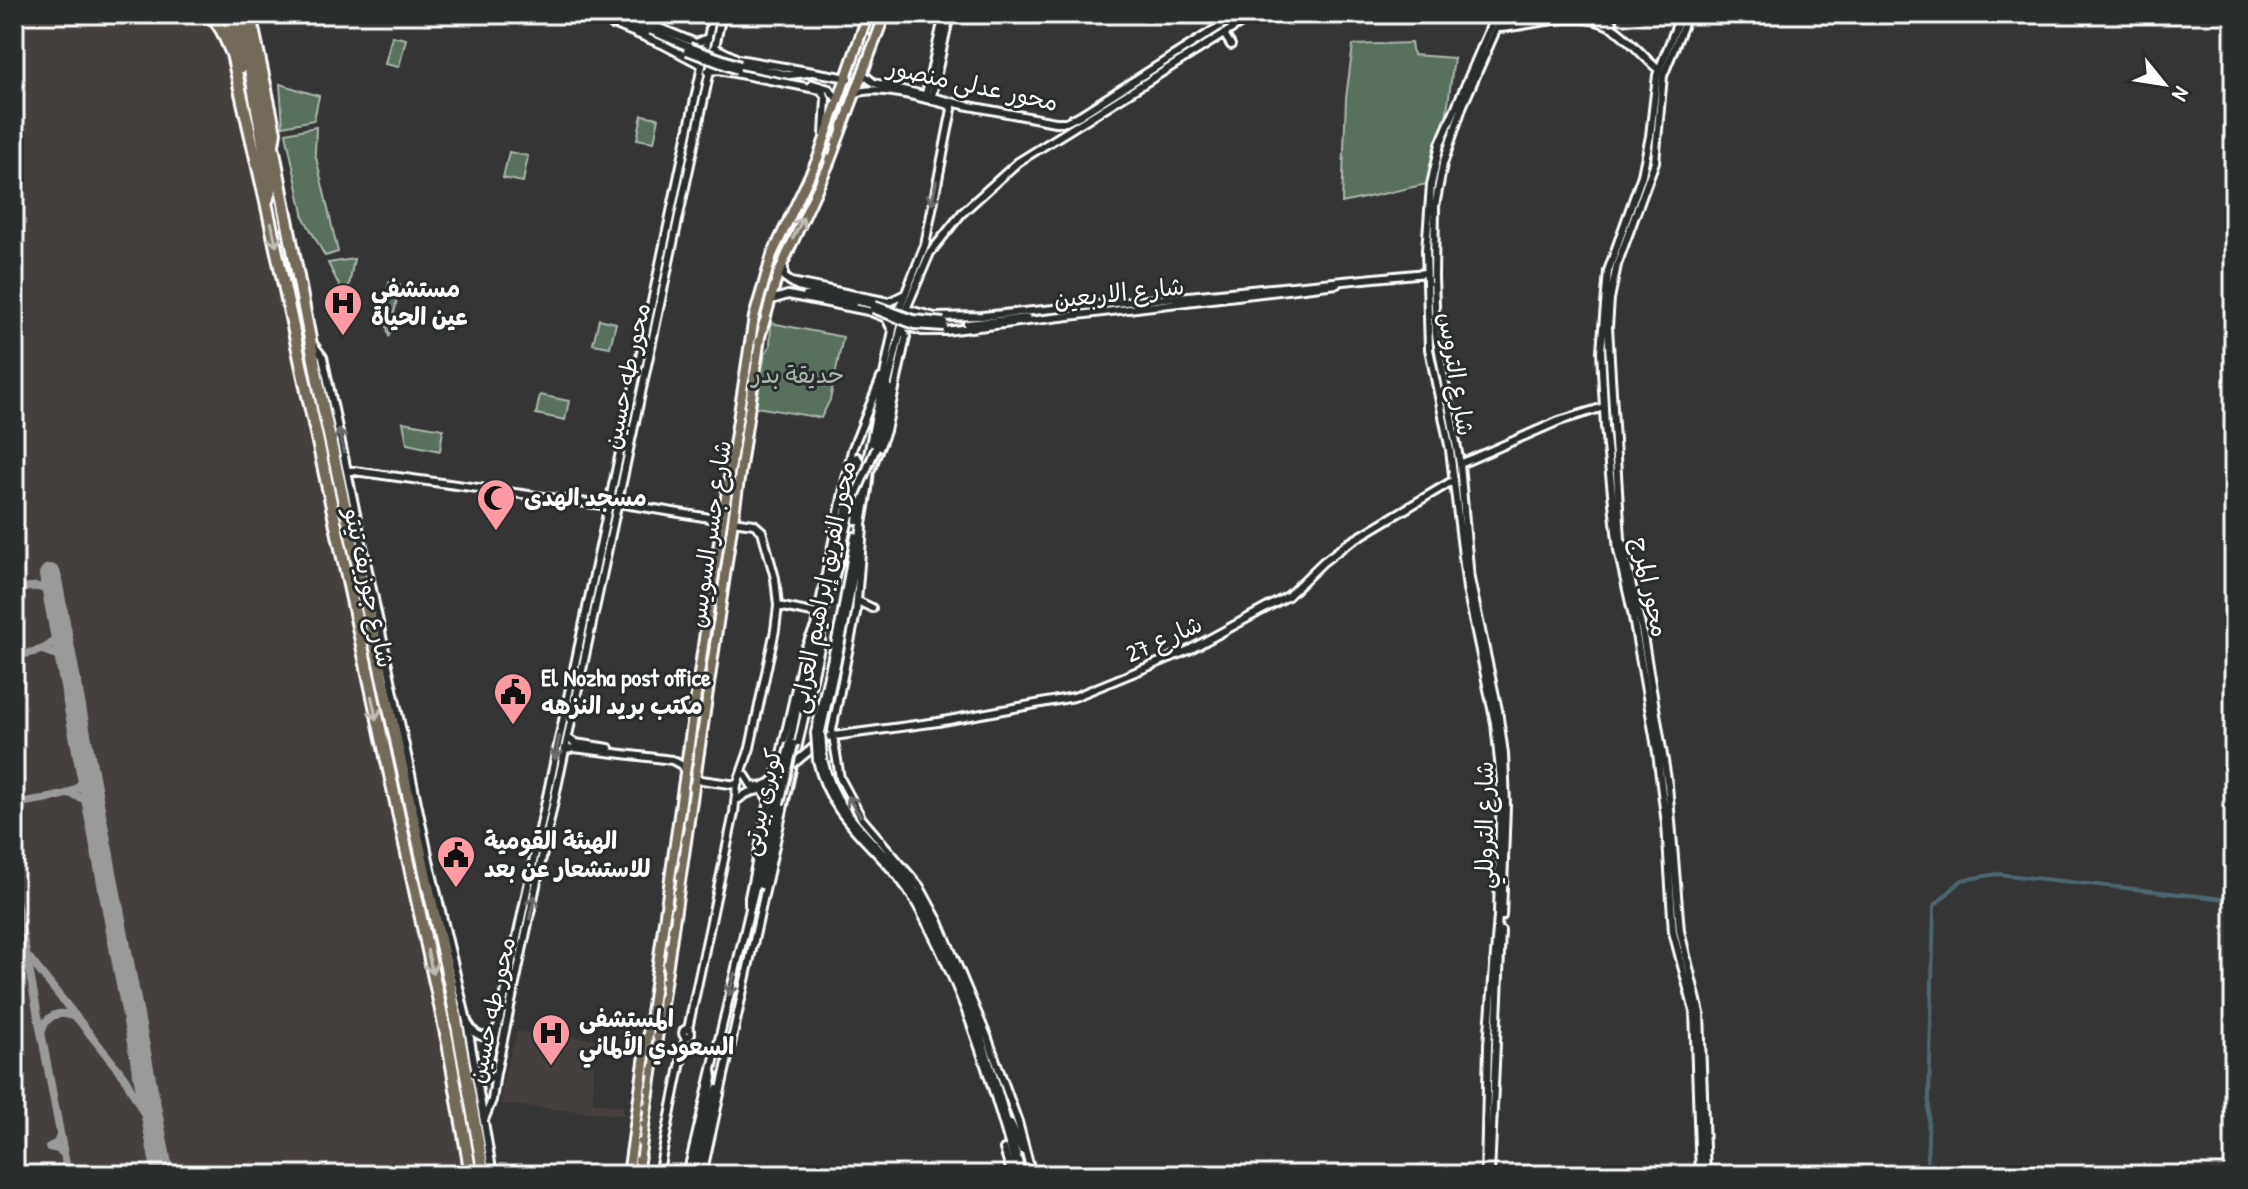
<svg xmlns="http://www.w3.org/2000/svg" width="2248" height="1189" viewBox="0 0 2248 1189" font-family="'Patrick Hand','Playpen Sans Arabic',sans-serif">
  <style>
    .built { fill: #453f3d }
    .green { fill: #58705d; stroke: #acb8ae; stroke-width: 2 }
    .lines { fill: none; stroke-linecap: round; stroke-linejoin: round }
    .canal { stroke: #4e6873; stroke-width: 4 }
    .taxiway { stroke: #9a9a9a; stroke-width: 8 }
    .runway { stroke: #9a9a9a; stroke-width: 22 }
    .secondary-casing { stroke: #fff; stroke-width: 12 }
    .primary-casing { stroke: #fff; stroke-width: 14 }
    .highway-casing { stroke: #fff; stroke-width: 16 }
    .secondary { stroke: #2a2d2e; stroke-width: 6 }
    .primary { stroke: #736b5a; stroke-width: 8 }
    .highway { stroke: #736b5a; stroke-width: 10 }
    .rail { stroke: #fff; stroke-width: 2; stroke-dasharray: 12 6; stroke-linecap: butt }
    .secondary-bridge-casing { stroke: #fff; stroke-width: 12; stroke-linecap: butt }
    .secondary-bridge { stroke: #2a2d2e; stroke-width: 6 }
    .oneway { stroke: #6a6c6d }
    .oneway2 { stroke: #c0bcb5 }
    .labels { text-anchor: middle; stroke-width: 6; stroke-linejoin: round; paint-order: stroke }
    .street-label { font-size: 24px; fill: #fff; stroke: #2a2d2e }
    .poi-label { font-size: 24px; font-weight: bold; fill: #fff; stroke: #2a2d2e; text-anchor: start }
    .park-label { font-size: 24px; fill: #acb8ae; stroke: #2a2d2e }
  </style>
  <rect width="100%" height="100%" fill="#363535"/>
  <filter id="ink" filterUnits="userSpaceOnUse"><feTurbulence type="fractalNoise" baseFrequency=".0125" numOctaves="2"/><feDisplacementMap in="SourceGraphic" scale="16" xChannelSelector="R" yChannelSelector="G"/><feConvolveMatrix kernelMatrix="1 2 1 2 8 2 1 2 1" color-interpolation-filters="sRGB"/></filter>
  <g filter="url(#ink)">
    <path class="built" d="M14 14H206L220 34 227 52 440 1035 465 1175H14Z
      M517 1032 594 1039 593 1103 623 1106V1115L500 1104 504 1075Z"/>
    <path class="green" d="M392 36 406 39 399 67 385 64Z
      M1411 43 1413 55 1454 58 1447 112 1427 184 1342 203 1346 98 1353 45Z
      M280 84 319 96 314 120 283 126Z
      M642 115 659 118 654 142 637 139Z
      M316 127 315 153 338 252 325 256 304 218 286 133Z
      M509 152 528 156 523 182 503 178Z
      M354 259 348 291H342L328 263Z
      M389 282 400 285 389 337 385 316Z
      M599 319 616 323 610 347 593 344Z
      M771 323 843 337 830 400 821 418 756 407 765 354 770 346Z
      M540 395 569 401 565 420 536 414Z
      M403 422 443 429 440 451 407 444Z"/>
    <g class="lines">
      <path class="canal" d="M1927 1175 1934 906 1962 880 1997 874 2234 900"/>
      <path class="taxiway" d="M14 590C31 586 47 582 55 602
        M45 651 60 656 68 669
        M14 656C34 652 55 651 60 629
        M71 794 87 800 95 812
        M14 805C41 795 82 804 87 768
        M14 889 68 1175
        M30 959 125 1078 147 1119 159 1154
        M42 1031C46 1015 59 1010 74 1017
        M60 1136 57 1143 49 1147 58 1149 64 1154"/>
      <path class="runway" d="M50 575 163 1175"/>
      <g class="secondary-casing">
        <path id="secondary" d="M589 14 664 45 702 65
          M618 14 624 19 689 47
          M626 14 696 43 708 38
          M1506 14C1541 25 1580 5 1613 23
          M1681 14 1657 75 1650 136 1642 175 1608 271 1601 351 1605 427 1618 550 1632 612 1657 753 1666 824 1673 932 1694 1011 1700 1175
          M1688 14 1663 76 1655 162 1617 265 1610 299 1608 327 1621 539 1642 630 1668 785 1680 931 1700 1013 1706 1175
          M612 25 621 23 646 34
          M1497 28C1532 27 1580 7 1613 28 1630 39 1643 57 1659 70
          M1224 34 1231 45
          M714 47 738 59 848 78
          M740 65 789 75 808 73
          M708 71 719 70 821 90 826 98 824 135
          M863 74 874 83 964 105 1055 122H1066L1080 115 1239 14
          M812 84 829 89 838 100
          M857 93C876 84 927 99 949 105L952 109 925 245 895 320 865 470
          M926 94 944 14
          M932 96 950 14
          M784 268V277L791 282 889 302 905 294
          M794 284 802 288 875 305
          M806 296H815L853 304
          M771 300 788 295 868 311 886 318 892 330
          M906 309 935 317 982 316 1426 273
          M967 324 1027 318
          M902 325 922 331H945L1337 284
          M313 344 323 357 335 414 431 869 467 1021 493 1175
          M877 445 891 389
          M1460 464 1559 421 1604 407
          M871 469 886 431 906 337 902 327
          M347 470 609 506
          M618 503 722 520
          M857 521 863 481
          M863 528 856 613 832 730 840 778 862 819 920 887 939 922 987 1036 1018 1122 1032 1175
          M833 584 854 499
          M858 601 872 608
          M778 606 817 614
          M802 709 819 634
          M821 732 846 618 868 489 872 449 906 309 930 253 962 213 1018 162 1256 14
          M815 733 841 618 855 536
          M569 739 575 743 609 748
          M790 743 812 638
          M566 750 574 748 672 760 681 765 685 771
          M789 753 797 749 821 643 820 629 851 488 860 462 857 457 850 460
          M823 759C838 828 890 847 922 902 970 987 996 1081 1022 1175
          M817 760C831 826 887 850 917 905 964 989 992 1082 1018 1175
          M745 775 752 786 760 787 770 783 826 737 938 722 1074 697 1189 650 1288 596 1323 562 1347 544 1454 480
          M776 776 805 648 815 627 852 450 881 378
          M694 779 737 785
          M739 799C751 787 765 794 780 780
          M761 885 780 804
          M749 905V897L769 801 763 791
          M1502 916 1506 805 1504 754 1498 710 1470 579 1460 464 1436 335 1434 277 1435 206 1443 164 1463 105 1503 14
          M467 1021C473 1031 478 1040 491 1035L498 1027 713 14
          M683 1033a4 4 0 1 1 8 0a4 4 0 1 1-8 0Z
          M688 1029 734 813 737 785 750 748 775 630 778 606 775 578 762 531 754 524 732 521
          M496 1073 488 1079 484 1077 497 1030
          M484 1120 492 1100 496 1073 722 14
          M1011 1124 1022 1150
          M1004 1149 1012 1175
          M658 1175 686 1037
          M687 1175 775 803
          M693 1175 713 1078 712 1070
          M697 1175 717 1089
          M702 1175 792 769
          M1485 1175 1488 1044 1498 916 1501 781 1495 723 1467 589 1450 450 1429 349 1426 250 1431 185 1440 144 1496 14
          M1490 1175 1501 931"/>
      </g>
      <g class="primary-casing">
        <path id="primary" d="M251 14 276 132 274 145
          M628 1175 705 632 754 317 772 255 818 158 868 14
          M637 1175 760 337 778 274 829 163 885 14"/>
      </g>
      <g class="highway-casing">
        <path id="highway" d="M211 14 222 31 232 54 266 202 448 1043 471 1175
          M231 14 246 47 271 188 267 201
          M242 14 251 43 273 146 324 412 450 986 484 1175
          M230 25 242 67"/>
      </g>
      <use href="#secondary" class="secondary"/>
      <use href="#primary" class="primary"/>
      <use href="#highway" class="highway"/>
      <path class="rail" d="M634 1175 741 428 755 342 767 291 789 234 829 154 877 14"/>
      <g class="secondary-bridge-casing">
        <path id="secondary-bridge" d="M689 47 740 65
          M687 51 737 70
          M875 305 913 319 944 322
          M873 309 914 325 944 327
          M854 499 876 448
          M821 732 823 759
          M815 733 817 760
          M775 803 790 743
          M780 804 794 744"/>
      </g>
      <use href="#secondary-bridge" class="secondary-bridge"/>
    </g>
    <defs><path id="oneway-shaft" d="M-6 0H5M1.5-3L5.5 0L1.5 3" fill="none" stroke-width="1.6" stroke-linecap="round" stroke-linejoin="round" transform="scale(2)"/></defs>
    <g class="oneway">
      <use href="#oneway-shaft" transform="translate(934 193) rotate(101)"/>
      <use href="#oneway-shaft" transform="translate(341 441) rotate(-102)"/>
      <use href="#oneway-shaft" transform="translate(557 748) rotate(102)"/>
      <use href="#oneway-shaft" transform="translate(854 806) rotate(-122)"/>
      <use href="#oneway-shaft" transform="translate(532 907) rotate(-78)"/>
      <use href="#oneway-shaft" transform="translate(732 984) rotate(104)"/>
    </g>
    <g class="oneway2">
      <use href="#oneway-shaft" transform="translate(798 228) rotate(-64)"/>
      <use href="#oneway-shaft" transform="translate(274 235) rotate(78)"/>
      <use href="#oneway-shaft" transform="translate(374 708) rotate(78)"/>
      <use href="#oneway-shaft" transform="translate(430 962) rotate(77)"/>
    </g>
  </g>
  <defs>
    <g id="hospital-pin" transform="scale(2)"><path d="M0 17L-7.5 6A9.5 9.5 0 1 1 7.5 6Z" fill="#ff9aa2" stroke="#2a2d2e"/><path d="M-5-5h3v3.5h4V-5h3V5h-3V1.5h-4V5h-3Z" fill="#111"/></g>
    <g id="mosque-pin" transform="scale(2)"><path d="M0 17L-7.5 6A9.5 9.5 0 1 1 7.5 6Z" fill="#ff9aa2" stroke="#2a2d2e"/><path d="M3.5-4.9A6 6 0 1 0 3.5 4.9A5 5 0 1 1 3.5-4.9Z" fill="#111"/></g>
    <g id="civic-pin" transform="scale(2)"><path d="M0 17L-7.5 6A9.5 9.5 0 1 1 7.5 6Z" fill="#ff9aa2" stroke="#2a2d2e"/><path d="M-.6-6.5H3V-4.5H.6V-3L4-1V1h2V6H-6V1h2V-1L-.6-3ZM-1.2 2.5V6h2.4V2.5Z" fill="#111"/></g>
  </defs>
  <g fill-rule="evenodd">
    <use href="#hospital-pin" x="343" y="303"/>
    <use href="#mosque-pin" x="496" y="498"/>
    <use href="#civic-pin" x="513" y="692"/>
    <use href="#civic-pin" x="456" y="855"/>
    <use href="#hospital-pin" x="551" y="1033"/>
  </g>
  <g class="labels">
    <g class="street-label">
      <text transform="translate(973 85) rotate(12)" y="8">محور عدلى منصور</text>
      <text transform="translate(1119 293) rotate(-6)" y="8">شارع الاربعين</text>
      <text transform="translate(1456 374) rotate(81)" y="8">شارع التروس</text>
      <text transform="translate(627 376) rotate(-78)" y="8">محور طه حسين</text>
      <text transform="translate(710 534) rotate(-82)" y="8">شارع جسر السويس</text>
      <text transform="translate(823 587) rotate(-79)" y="8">محور الفريق إبراهيم العرابى</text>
      <text transform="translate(1650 587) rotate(78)" y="8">محور المرج</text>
      <text transform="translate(369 588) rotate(78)" y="8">شارع جوزيف تيتو</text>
      <text transform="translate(1164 639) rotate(-24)" y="8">شارع 27</text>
      <text transform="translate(762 802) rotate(-77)" y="8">كوبرى بيرتى</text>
      <text transform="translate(1485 825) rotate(-90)" y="8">شارع التروللي</text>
      <text transform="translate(492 1010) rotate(-78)" y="8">محور طه حسين</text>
    </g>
    <g class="poi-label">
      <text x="371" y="297">مستشفى<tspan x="371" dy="28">عين الحياة</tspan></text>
      <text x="524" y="506">مسجد الهدى</text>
      <text x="541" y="686">El Nozha post office<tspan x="541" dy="28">مكتب بريد النزهه</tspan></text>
      <text x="484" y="849">الهيئة القومية<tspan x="484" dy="28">للاستشعار عن بعد</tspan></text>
      <text x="579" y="1027">المستشفى<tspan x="579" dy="28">السعودي الألماني</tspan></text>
    </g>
    <g class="park-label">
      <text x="798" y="383">حديقة بدر</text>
    </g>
  </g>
  <rect width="2248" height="1189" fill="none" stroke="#2a2d2e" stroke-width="48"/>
  <rect x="24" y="24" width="2200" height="1141" fill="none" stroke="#fff" stroke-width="3" filter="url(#ink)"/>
  <g transform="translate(2164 84) rotate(120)" stroke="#2a2d2e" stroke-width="6" paint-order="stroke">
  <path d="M0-6L14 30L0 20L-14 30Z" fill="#ffffff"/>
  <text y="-12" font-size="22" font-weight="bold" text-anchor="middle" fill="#ffffff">N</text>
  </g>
</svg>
